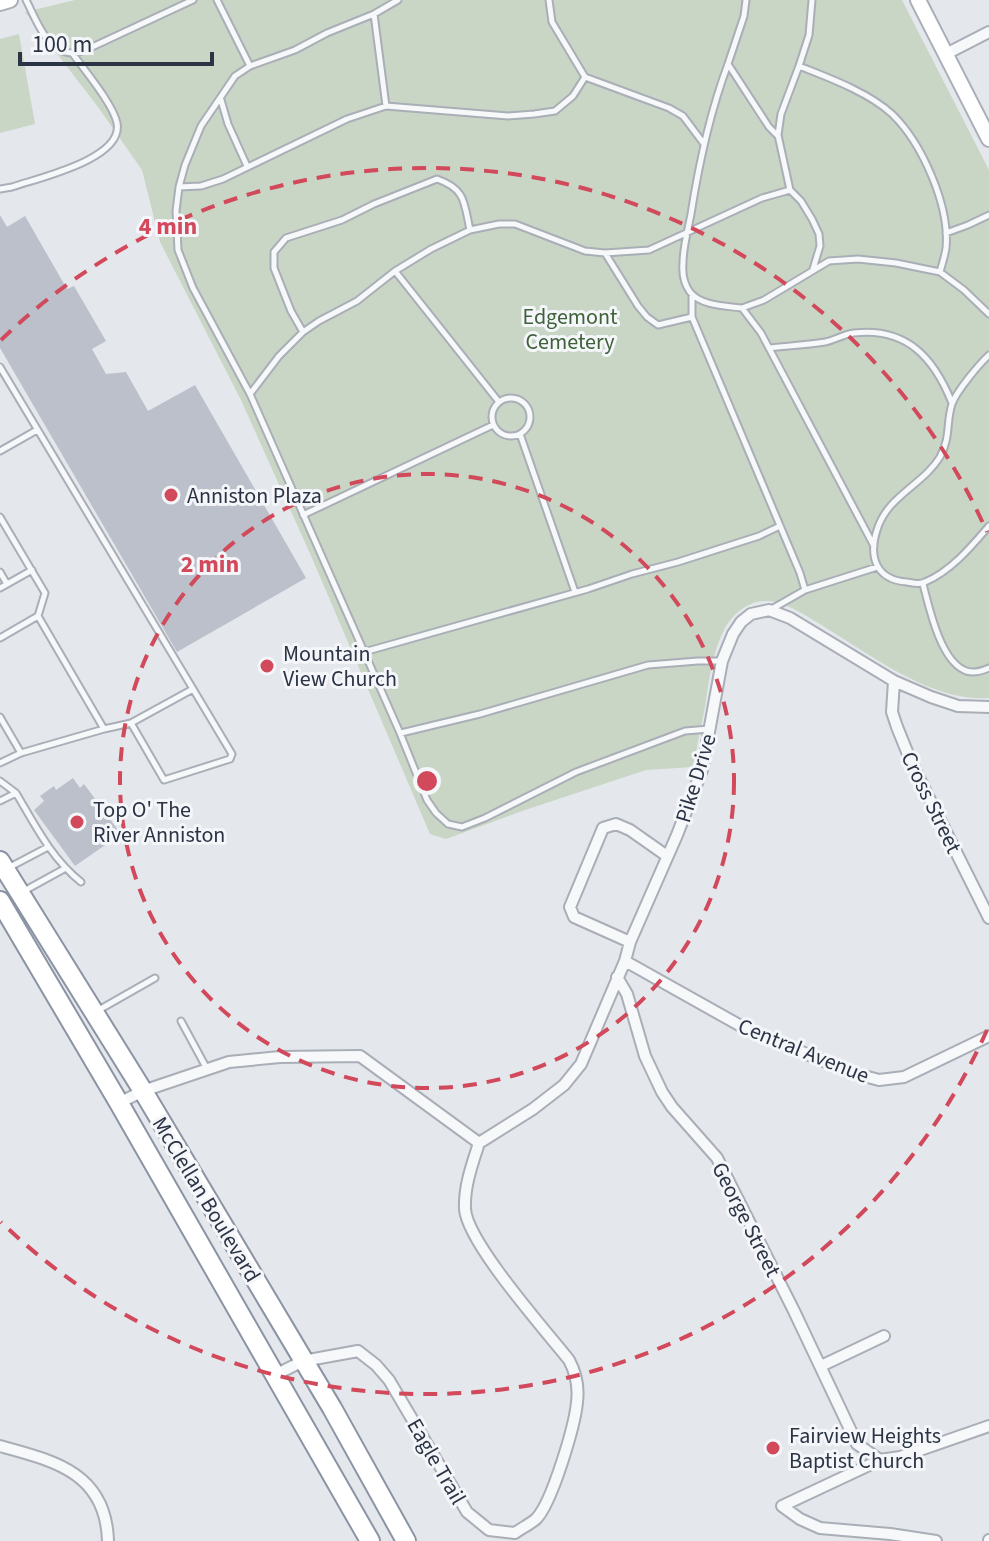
<svg xmlns="http://www.w3.org/2000/svg" width="989" height="1541" viewBox="0 0 989 1541" font-family="'Source Sans 3',sans-serif">
  <style>
    .green { fill: #c9d6c5 }
    .building { fill: #bbc0ca }
    .lines { fill: none; stroke-linecap: round; stroke-linejoin: round }
    .lane-casing { stroke: #a9aeb7; stroke-width: 9 }
    .street-casing { stroke: #a9aeb7; stroke-width: 14 }
    .secondary-casing { stroke: #a9aeb7; stroke-width: 18 }
    .highway-casing { stroke: #8b94a3; stroke-width: 22 }
    .lane { stroke: #f7f8fa; stroke-width: 5 }
    .street { stroke: #f7f8fa; stroke-width: 10 }
    .secondary { stroke: #fff; stroke-width: 14 }
    .highway { stroke: #fff; stroke-width: 18 }
    .ring { fill: none; stroke: #d1495b; stroke-width: 4; stroke-dasharray: 14 10 }
    .poi-dot { fill: #d1495b; stroke: #f4f6f9; stroke-width: 3 }
    .labels { text-anchor: middle; stroke-width: 6; stroke-linejoin: round; paint-order: stroke }
    .park-label { font-size: 22px; fill: #3f6138; stroke: #f4f6f9 }
    .poi-label { font-size: 22px; fill: #2b3445; stroke: #f4f6f9; text-anchor: start }
    .street-label { font-size: 22px; fill: #2b3445; stroke: #f4f6f9 }
    .centre { fill: #d1495b; stroke: #f4f6f9; stroke-width: 4 }
    .ring-label { font-size: 24px; text-anchor: middle; font-weight: bold; fill: #d1495b; stroke: #f4f6f9; stroke-width: 6; stroke-linejoin: round; paint-order: stroke }
  </style>
  <rect width="100%" height="100%" fill="#e4e7ec"/>
  <path class="green" d="M75 0H902L989 170V698C933 703 869 654 823 626 806 616 787 602 767 601 749 600 732 614 724 630 712 654 709 680 705 707 701 727 697 747 693 767L646 770 525 810 446 839 430 834 312 558 241 400 160 242 142 170 98 107 25 12Z
    M19 34 35 124 0 133V39Z"/>
  <path class="building" d="M0 215 7 227 25 216 67 289 74 286 106 341 92 349 106 374 126 372 148 411 195 385 306 578 177 652 0 348Z
    M73 778 80 788 84 784 121 834 75 866 34 810 44 801 40 796 54 786 56 790Z"/>
  <g class="lines">
    <g class="lane-casing">
      <path id="lane" d="M26 0C36 19 46 51 71 53 77 54 84 50 90 48L193 0
        M217 0 250 66
        M398 0 374 14 327 33 295 50 250 66 235 76 201 126 185 165 179 187 176 211 178 250 193 288 250 394 400 733 427 800 436 813 448 824 462 827 485 818 576 772 685 731 709 729
        M549 0 552 22 585 77 669 108 683 116 704 144
        M746 0 744 16 728 64 769 127 777 135
        M812 0 809 35 799 66 781 114 778 135 790 190 801 201 812 219 819 234 820 246 813 269
        M374 14 386 106
        M728 64C710 112 699 163 691 214 688 230 683 247 683 263 682 274 684 284 690 292 701 306 726 306 742 308L761 333 874 546
        M799 66C829 78 868 92 892 114 922 143 950 206 946 248 945 256 942 264 940 272
        M221 100 228 124 247 166
        M179 187 201 186 223 179 347 119 386 106 508 116 534 114 555 111 573 96 585 77
        M0 189 12 187C38 178 124 159 117 123 113 104 85 71 73 54
        M946 233 968 225 989 215
        M605 253 638 306 647 317 658 325 692 317
        M395 271 499 402
        M692 296V317L800 573 805 590
        M742 308 764 300 829 261 858 259 896 263 940 272 964 290 989 314
        M303 332 291 311 274 268V252L286 238 342 220 374 204 437 179C466 189 464 203 470 230
        M769 348C787 346 806 345 825 342 835 340 844 334 854 333 907 327 934 358 952 403
        M989 355C979 364 956 392 952 404 946 422 951 437 940 457 923 485 887 496 877 530 868 558 877 580 907 582 913 583 920 585 925 582 951 571 971 547 989 526
        M0 367 232 754 230 759 164 780 131 723 104 729 21 753 0 763
        M250 394 279 356 303 332 319 321 357 301 395 271 431 249 470 230 499 224H515L585 251 605 253 649 250 762 198 790 190
        M492 417a19 19 0 1 1 38 0a19 19 0 1 1-38 0Z
        M520 434 575 592
        M0 451 37 430
        M303 515 493 425
        M0 517 45 593 38 616 104 729
        M0 572 7 584
        M923 584C929 607 940 659 964 670 971 674 982 671 989 668
        M0 588 32 570
        M770 610 805 590 877 567
        M0 638 38 616
        M364 652 588 589 632 574 678 562 759 536 780 526
        M0 717 21 753
        M131 723 193 689
        M401 733 480 714 648 665 698 661H721
        M0 781 16 793 0 801
        M16 793C35 825 51 858 81 882
        M10 867 48 847
        M24 891 64 869
        M97 1011 155 978
        M181 1021 207 1069"/>
    </g>
    <g class="street-casing">
      <path id="street" d="M946 54 989 32
        M894 681 892 712 897 727 912 764 989 918
        M630 942 574 917 570 907 603 828 616 824 630 830 667 856
        M625 961 748 1030 853 1073 879 1080 904 1077 989 1036
        M617 977 627 994 645 1056 662 1092 672 1107 717 1158 794 1311 857 1444 880 1460
        M119 1103 143 1091 229 1062 280 1057 360 1056 479 1143
        M479 1143 533 1109 564 1085 581 1064 625 961 630 942 677 835 702 770 722 661 733 634 741 622 751 614 769 610 790 618 894 681 931 697 958 706 989 707
        M821 1366 884 1336
        M275 1375 303 1361 358 1351 376 1365 389 1380 467 1512 489 1530 515 1533C522 1528 530 1524 536 1519 552 1503 575 1425 577 1402 579 1386 576 1373 569 1360 545 1330 467 1242 465 1209 464 1186 472 1165 479 1143
        M0 1446C55 1461 106 1473 108 1541
        M936 1541 890 1534 820 1528 800 1519 782 1506 880 1460 900 1457 989 1426
        M989 1541V1540"/>
    </g>
    <g class="secondary-casing">
      <path id="secondary" d="M918 0 989 139
        M0 3 10 0"/>
    </g>
    <g class="highway-casing">
      <path id="highway" d="M0 861 143 1091 332 1408 406 1541
        M0 901 119 1103 370 1541"/>
    </g>
    <use href="#lane" class="lane"/>
    <use href="#street" class="street"/>
    <use href="#secondary" class="secondary"/>
    <use href="#highway" class="highway"/>
  </g>
  <g class="ring">
    <circle cx="427" cy="781" r="307"/>
    <path d="M987 1030A613 613 0 0 1 1 1222M1 340A613 613 0 0 1 987 532"/>
  </g>
  <g class="poi-dot">
    <circle cx="171" cy="495" r="8"/>
    <circle cx="267" cy="666" r="8"/>
    <circle cx="77" cy="822" r="8"/>
    <circle cx="773" cy="1448" r="8"/>
  </g>
  <g class="labels">
    <g class="park-label">
      <text x="570" y="324">Edgemont<tspan x="570" dy="25">Cemetery</tspan></text>
    </g>
    <g class="poi-label">
      <text x="187" y="503">Anniston Plaza</text>
      <text x="283" y="661">Mountain<tspan x="283" dy="25">View Church</tspan></text>
      <text x="93" y="817">Top O' The<tspan x="93" dy="25">River Anniston</tspan></text>
      <text x="789" y="1443">Fairview Heights<tspan x="789" dy="25">Baptist Church</tspan></text>
    </g>
    <g class="street-label">
      <text transform="translate(695 778) rotate(-73)" y="8">Pike Drive</text>
      <text transform="translate(932 802) rotate(64)" y="8">Cross Street</text>
      <text transform="translate(804 1050) rotate(22)" y="8">Central Avenue</text>
      <text transform="translate(207 1199) rotate(59)" y="8">McClellan Boulevard</text>
      <text transform="translate(747 1219) rotate(63)" y="8">George Street</text>
      <text transform="translate(437 1461) rotate(60)" y="8">Eagle Trail</text>
    </g>
  </g>
  <circle cx="427" cy="781" r="12" class="centre"/>
  <g class="ring-label">
    <text x="168" y="234">4 min</text>
    <text x="210" y="572">2 min</text>
  </g>
  <path d="M20 52v12h192v-12" fill="none" stroke="#2b3445" stroke-width="4"/>
  <text x="32" y="52" font-size="24" fill="#2b3445" stroke="#f4f6f9" stroke-width="6" paint-order="stroke">100 m</text>
</svg>
